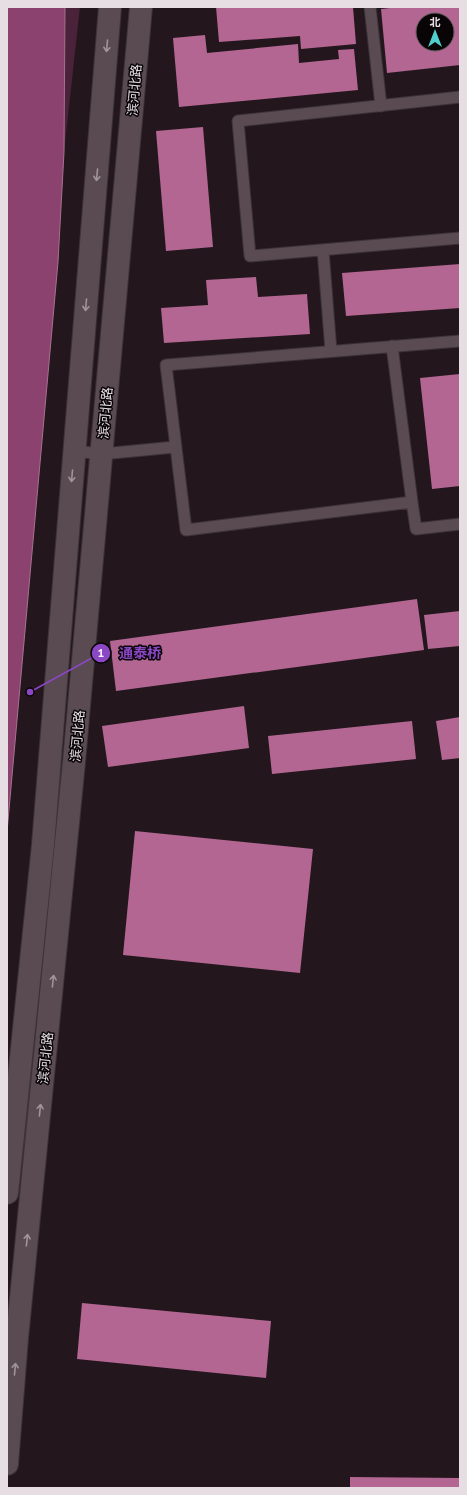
<svg xmlns="http://www.w3.org/2000/svg" width="467" height="1495" viewBox="0 0 467 1495" font-family="'PT Sans','Noto Sans SC',sans-serif">
  <style>
    .green { fill: #4a2239 }
    .water { fill: #8c426e; stroke: #a77191 }
    .building { fill: #b36692; fill-rule: evenodd }
    .lines { fill: none; stroke-linecap: round; stroke-linejoin: round }
    .service-casing { stroke: #3c3337; stroke-width: 13 }
    .secondary-casing { stroke: #3c3337; stroke-width: 24 }
    .service { stroke: #5a4b53; stroke-width: 11 }
    .secondary { stroke: #5a4b53; stroke-width: 22 }
    .oneway { stroke: #a0949b }
    .labels { text-anchor: middle; stroke-width: 3; stroke-linejoin: round; paint-order: stroke }
    .street-label { font-size: 13px; fill: #e7dee3; stroke: #090507 }
    .leader { fill: none; stroke: #8b47c4; stroke-width: 1.5 }
    .callout-dot { fill: #8b47c4; stroke: #090507; stroke-width: 1.5 }
    .mark-label { font-size: 12px; text-anchor: middle; font-weight: bold; fill: #fff }
    .callout-label { font-size: 14px; text-anchor: middle; font-weight: bold; fill: #8b47c4; stroke: #090507; stroke-width: 3; stroke-linejoin: round; paint-order: stroke }
  </style>
  <rect width="100%" height="100%" fill="#23171d"/>
  <path class="green" d="M65 7H80L64 152Z"/>
  <path class="water" d="M7 7H65L64 152 58 262 7 832Z"/>
  <path class="building" d="M216 7H353L356 44 301 49 300 36 219 42Z
    M399 7H460V65L387 73 381 9ZM423 20H447V44H423Z
    M205 35 207 53 298 44 299 63 339 59 338 50 354 49 358 90 179 107 173 38Z
    M203 127 213 247 166 251 156 131Z
    M460 264V308L346 316 342 273Z
    M256 277 258 297 307 294 310 334 164 343 161 308 208 305 206 280Z
    M460 374V486L432 489 420 378Z
    M417 599 424 650 116 691 110 641Z
    M460 611V646L428 649 424 615Z
    M244 706 249 748 108 767 102 726Z
    M460 717V758L442 760 436 721Z
    M412 721 416 759 272 774 268 736Z
    M135 831 313 849 300 973 123 955Z
    M82 1303 271 1321 266 1378 77 1359Z
    M350 1477 460 1478V1488H350Z"/>
  <g class="lines">
    <g class="service-casing">
      <path id="service" d="M370 7 381 106
        M460 97 238 121 250 256 460 238
        M323 250 331 351
        M392 346 412 502 186 530 166 365 460 341
        M74 451 102 454 175 447
        M412 502 416 529 460 524"/>
    </g>
    <g class="secondary-casing">
      <path id="secondary" d="M7 1193 43 845 110 7
        M7 1464 17 1338 74 762 141 7"/>
    </g>
    <use href="#service" class="service"/>
    <use href="#secondary" class="secondary"/>
  </g>
  <defs><path id="oneway-shaft" d="M-6 0H5M1.5-3L5.5 0L1.5 3" fill="none" stroke-width="1.6" stroke-linecap="round" stroke-linejoin="round"/></defs>
  <g class="oneway">
    <use href="#oneway-shaft" transform="translate(107 46) rotate(95)"/>
    <use href="#oneway-shaft" transform="translate(97 175) rotate(95)"/>
    <use href="#oneway-shaft" transform="translate(86 305) rotate(95)"/>
    <use href="#oneway-shaft" transform="translate(72 476) rotate(95)"/>
    <use href="#oneway-shaft" transform="translate(53 981) rotate(-84)"/>
    <use href="#oneway-shaft" transform="translate(40 1110) rotate(-84)"/>
    <use href="#oneway-shaft" transform="translate(27 1240) rotate(-84)"/>
    <use href="#oneway-shaft" transform="translate(15 1369) rotate(-85)"/>
  </g>
  <g class="labels">
    <g class="street-label">
      <text transform="translate(134 90) rotate(-85)" y="5">滨河北路</text>
      <text transform="translate(105 413) rotate(-85)" y="5">滨河北路</text>
      <text transform="translate(77 736) rotate(-85)" y="5">滨河北路</text>
      <text transform="translate(45 1058) rotate(-84)" y="5">滨河北路</text>
    </g>
  </g>
  <path class="leader" d="M30 692L101 653"/>
  <g class="callout-dot">
    <circle cx="30" cy="692" r="4"/>
    <circle cx="101" cy="653" r="10"/>
  </g>
  <g class="mark-label">
    <text x="101" y="657">1</text>
  </g>
  <g class="callout-label">
    <text x="140" y="658">通泰桥</text>
  </g>
  <rect width="467" height="1495" fill="none" stroke="#e7dee3" stroke-width="16"/>
  <g transform="translate(435 32)"><circle r="19" fill="#090507" stroke="#625c5f"/>
  <path d="M0-3L7 15L0 10L-7 15Z" fill="#52cdcd"/>
  <text y="-6" font-size="11" font-weight="bold" text-anchor="middle" fill="#e7dee3">北</text>
  </g>
</svg>
